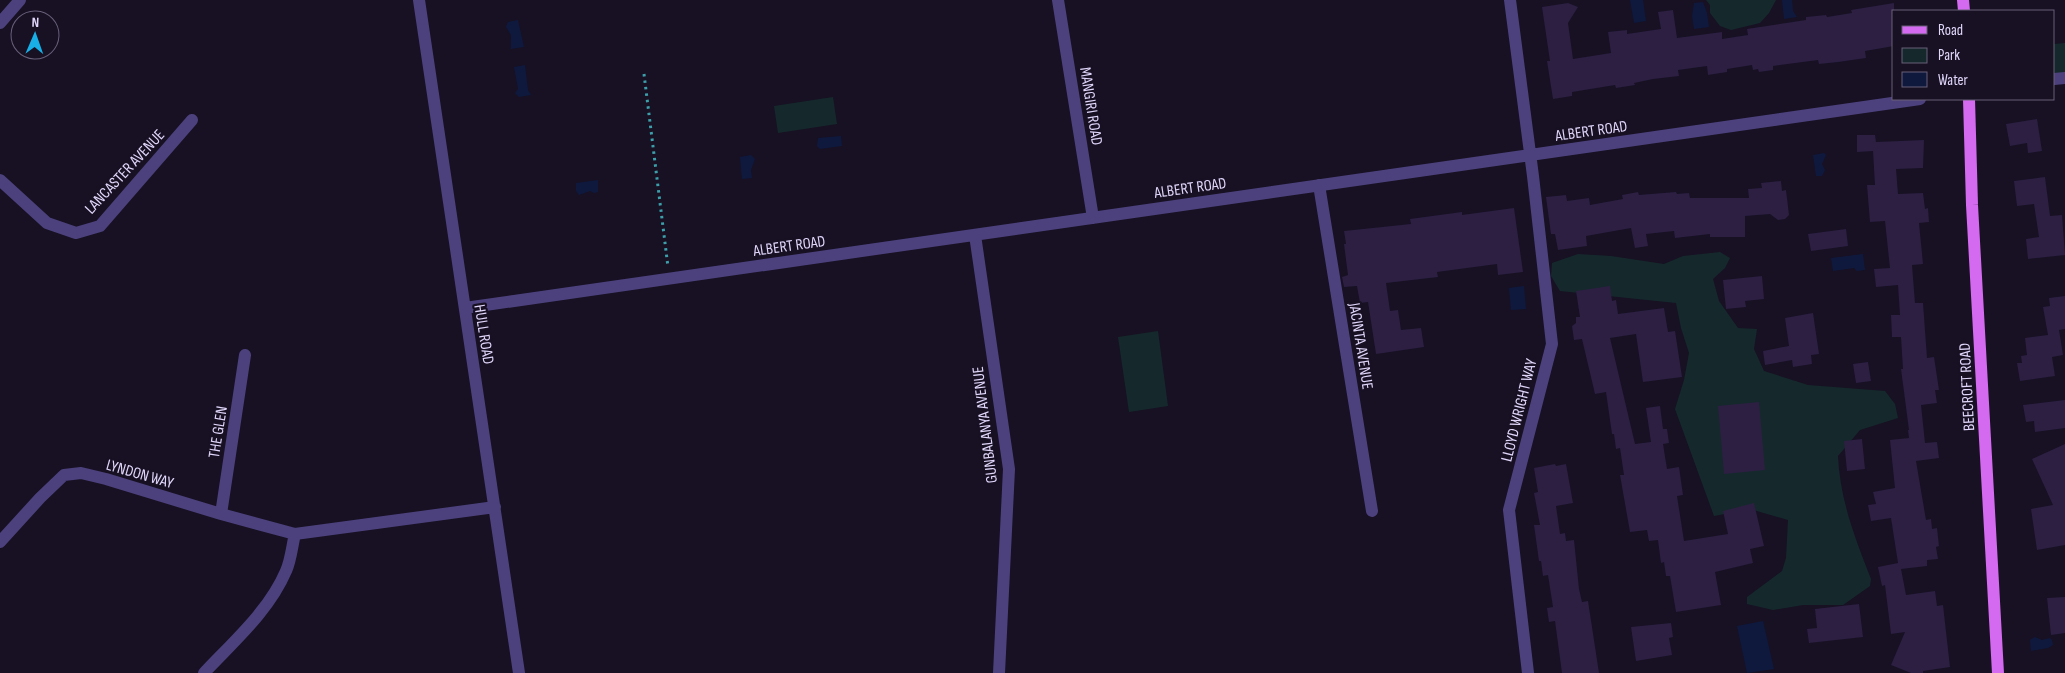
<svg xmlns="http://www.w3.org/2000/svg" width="2065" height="673" viewBox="0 0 2065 673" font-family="'Sofia Sans Condensed',sans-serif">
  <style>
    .green { fill: #15292c }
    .water { fill: #0f193e }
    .building { fill: #2c1f42 }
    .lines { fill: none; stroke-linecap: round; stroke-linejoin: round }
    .path { stroke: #3c9faa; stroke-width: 3; stroke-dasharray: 2.5 4; stroke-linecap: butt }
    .minor { stroke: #4d417d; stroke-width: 12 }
    .primary { stroke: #d36aef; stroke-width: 12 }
    .labels { text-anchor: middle; stroke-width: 4.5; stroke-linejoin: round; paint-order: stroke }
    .street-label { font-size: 16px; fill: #e1d7fb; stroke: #171123 }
  </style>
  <rect width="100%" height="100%" fill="#171123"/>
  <path class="green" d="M1706 0H1776L1769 13 1760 23 1731 30 1720 26 1710 13V5Z
    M2065 43V84L2054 74V44Z
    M833 97 837 124 778 133 774 106Z
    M1720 252 1730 258 1725 268 1713 279 1719 301 1738 328 1757 329 1754 349 1764 371 1808 385 1885 391 1895 404 1898 418 1860 430 1838 456C1840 500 1855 538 1871 579L1870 586 1843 605H1803L1773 610 1747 604V597L1782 571 1786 558 1788 520 1750 509 1714 516 1675 409 1684 380 1689 353 1681 328 1676 303 1560 291 1551 276 1552 263 1578 254 1611 256 1664 264 1683 256Z
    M1158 331 1168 406 1129 412 1118 337Z"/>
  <path class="water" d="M1630 0H1643L1646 21 1634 23Z
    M1782 0H1792L1793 11 1797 17 1784 19Z
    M1703 2 1707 13 1709 27 1694 29 1692 16 1694 3Z
    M518 20 524 47 511 49V35L506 27 508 22Z
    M525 65 528 90 531 95 519 97 515 93 518 89 514 67Z
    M841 136 842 146 820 149 817 146 818 138Z
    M1824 153 1826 155 1822 164 1825 170 1822 176H1816L1813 155Z
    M751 155 755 159 751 170 752 178 742 179 740 157Z
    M598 180V192L594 193 590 191 579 195 576 191V183Z
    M1863 254 1865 270 1857 271 1854 268 1833 271 1831 258Z
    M1524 286 1526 309 1511 310 1509 288Z
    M1763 621 1774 669 1747 673 1737 626Z
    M2035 637 2042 640 2050 638 2052 640 2053 645 2048 648 2031 651 2030 640Z"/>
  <path class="building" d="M1568 3 1578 7 1568 23 1573 59 1611 53 1608 32 1627 30V34L1661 29 1658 12 1673 10 1677 38 1722 32V39L1748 35 1747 29 1806 20V17L1826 15 1827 17 1852 13 1851 10 1894 3V46L1865 51 1866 58 1838 62 1819 64 1818 60 1773 66V70L1759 72 1758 69 1753 70 1752 65 1727 69V72L1708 75 1707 66 1678 70 1679 76 1653 79 1634 83 1635 85 1616 88 1615 85 1572 92V96L1553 99 1547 61H1550L1542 7Z
    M2037 119 2042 151 2028 153 2027 143 2010 146 2006 124Z
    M1857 135H1875L1876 142 1924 140 1923 168 1896 169 1898 194 1923 193 1925 209 1928 208 1929 222 1919 223 1923 264 1912 265 1915 303H1923L1927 358 1934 357 1939 390H1935L1937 403 1921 405 1925 443 1937 442 1939 458 1916 461 1926 520 1931 519 1932 529 1937 528 1939 546 1936 547 1938 559 1927 560V566L1901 569 1906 595 1935 591 1937 606 1943 605 1950 667 1923 671V673H1911L1891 665 1905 632 1891 634 1885 585 1882 586 1878 567 1898 563 1891 518 1871 521 1868 505 1876 504 1873 492 1895 488 1890 440 1909 438 1908 430H1909L1901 369H1903L1901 337H1892L1891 315H1900L1898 285 1876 287 1874 269 1890 268 1885 221 1870 222 1867 185H1875L1873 151 1857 152Z
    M2045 177 2050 216 2062 215 2065 255 2028 259 2026 239 2039 237 2034 204 2017 206 2014 181Z
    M1781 181 1782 191 1786 190 1789 215 1785 219 1778 220 1770 214 1745 216V237H1710V234L1675 238 1674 231 1646 234 1648 246 1635 248 1631 228 1586 236 1587 246 1558 250 1555 234H1551L1546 197 1566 195 1567 201 1589 198 1590 205 1623 199 1622 195 1638 192 1639 195 1676 192 1677 194 1689 193 1690 198H1749L1748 189 1762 188 1761 183Z
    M1514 208 1523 272 1498 275 1497 264 1437 272 1438 277 1386 283 1390 311 1398 310 1401 330 1421 328 1424 347 1376 354 1368 302 1360 303 1357 286 1344 287 1342 277 1348 275 1344 244H1346L1344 231 1411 224 1410 219 1462 212V215Z
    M1846 229 1848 246 1811 251 1808 234Z
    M1762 276 1764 299 1745 301 1746 307 1726 309 1723 280Z
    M1610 286 1612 301 1616 300 1618 314 1664 308 1668 332 1675 331 1682 377 1643 382 1636 334 1610 338 1635 444 1651 442 1646 408 1660 406 1663 429H1667L1669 443 1663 444 1667 469 1679 467 1683 495 1677 496 1684 541 1728 534 1723 511 1754 503 1764 546 1750 549 1753 563 1715 572 1721 605 1676 612 1670 576H1666L1664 562 1661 563 1658 540 1649 541 1647 530 1630 532 1620 475H1624L1620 448 1616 449 1614 434H1612L1606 392 1595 394 1582 339 1574 340 1572 326 1576 323V317H1580L1576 291Z
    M2065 296V329L2059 330 2063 355 2052 357 2055 376 2020 381 2017 363H2022L2021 356 2027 355 2025 338 2048 335 2043 307 2050 306 2049 298Z
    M1813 313 1819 354 1811 355 1812 364 1793 367 1792 360 1765 365 1763 351 1789 346 1785 318Z
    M1868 362 1871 381 1856 383 1853 364Z
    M2065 400V428L2035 432 2034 421 2026 422 2023 405Z
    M1759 402 1765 470 1724 474 1718 406Z
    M1862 439 1865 469 1847 471 1844 441Z
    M2065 444V545L2037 550 2031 509 2053 505 2032 459Z
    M1555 464 1556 466 1566 464 1573 503 1556 506 1560 534 1565 533 1566 541 1574 540 1579 589 1582 602 1588 601 1599 673H1562L1555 621 1549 622 1547 608 1553 607 1548 575 1543 576 1541 561H1539L1534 525H1540L1534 493 1538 492 1534 468Z
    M2065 597V633L2051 635 2047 598Z
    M1859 604 1863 637 1809 643 1807 629 1817 628 1815 609Z
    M1671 623 1673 637 1669 638 1672 655 1636 661 1631 627Z"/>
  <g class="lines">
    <path class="path" d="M644 74 668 267"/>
    <path class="minor" d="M419 0 519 673
      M1058 0 1093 218
      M1510 0 1533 176 1552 344 1509 510 1528 673
      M0 23 20 0
      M2054 79 2065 78
      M0 180 47 223 76 233 100 226 192 120
      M1319 185 1372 511
      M975 235 1009 469 999 673
      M465 308 1920 99
      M221 514 245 355
      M0 542 40 498 64 475 81 473 106 479 221 514 295 534 495 507
      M204 673C233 642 269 611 286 571 291 560 292 546 295 534"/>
    <path class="primary" d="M1963 0 1964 11
      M1969 99 1972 205 1998 673"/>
  </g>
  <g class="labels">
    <g class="street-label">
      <text transform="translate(1092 106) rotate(81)" y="6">MANGIRI ROAD</text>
      <text transform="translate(1591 130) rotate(-8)" y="6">ALBERT ROAD</text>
      <text transform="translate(124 171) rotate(-47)" y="6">LANCASTER AVENUE</text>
      <text transform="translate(1190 187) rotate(-8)" y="6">ALBERT ROAD</text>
      <text transform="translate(789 245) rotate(-8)" y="6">ALBERT ROAD</text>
      <text transform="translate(485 334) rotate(81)" y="6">HULL ROAD</text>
      <text transform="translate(1362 346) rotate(81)" y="6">JACINTA AVENUE</text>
      <text transform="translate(1966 387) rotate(-93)" y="6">BEECROFT ROAD</text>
      <text transform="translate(1518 410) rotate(-76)" y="6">LLOYD WRIGHT WAY</text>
      <text transform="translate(984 425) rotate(-97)" y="6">GUNBALANYA AVENUE</text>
      <text transform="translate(217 432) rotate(-81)" y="6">THE GLEN</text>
      <text transform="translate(140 473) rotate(16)" y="6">LYNDON WAY</text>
    </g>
  </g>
  <rect x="1892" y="10" width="162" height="90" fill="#171123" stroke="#686079"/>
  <rect x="1902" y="26" width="25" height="8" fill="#d36aef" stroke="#686079"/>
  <text x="1938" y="35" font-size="15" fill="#e1d7fb">Road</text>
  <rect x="1902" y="48" width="25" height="15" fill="#15292c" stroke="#686079"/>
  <text x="1938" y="60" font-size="15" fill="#e1d7fb">Park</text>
  <rect x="1902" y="72" width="25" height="15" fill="#0f193e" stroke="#686079"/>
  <text x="1938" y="85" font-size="15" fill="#e1d7fb">Water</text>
  <g transform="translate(35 35) rotate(2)"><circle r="24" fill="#171123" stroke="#686079"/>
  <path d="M0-4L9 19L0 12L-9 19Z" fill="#18afe6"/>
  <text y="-8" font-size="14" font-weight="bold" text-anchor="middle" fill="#e1d7fb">N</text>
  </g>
</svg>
